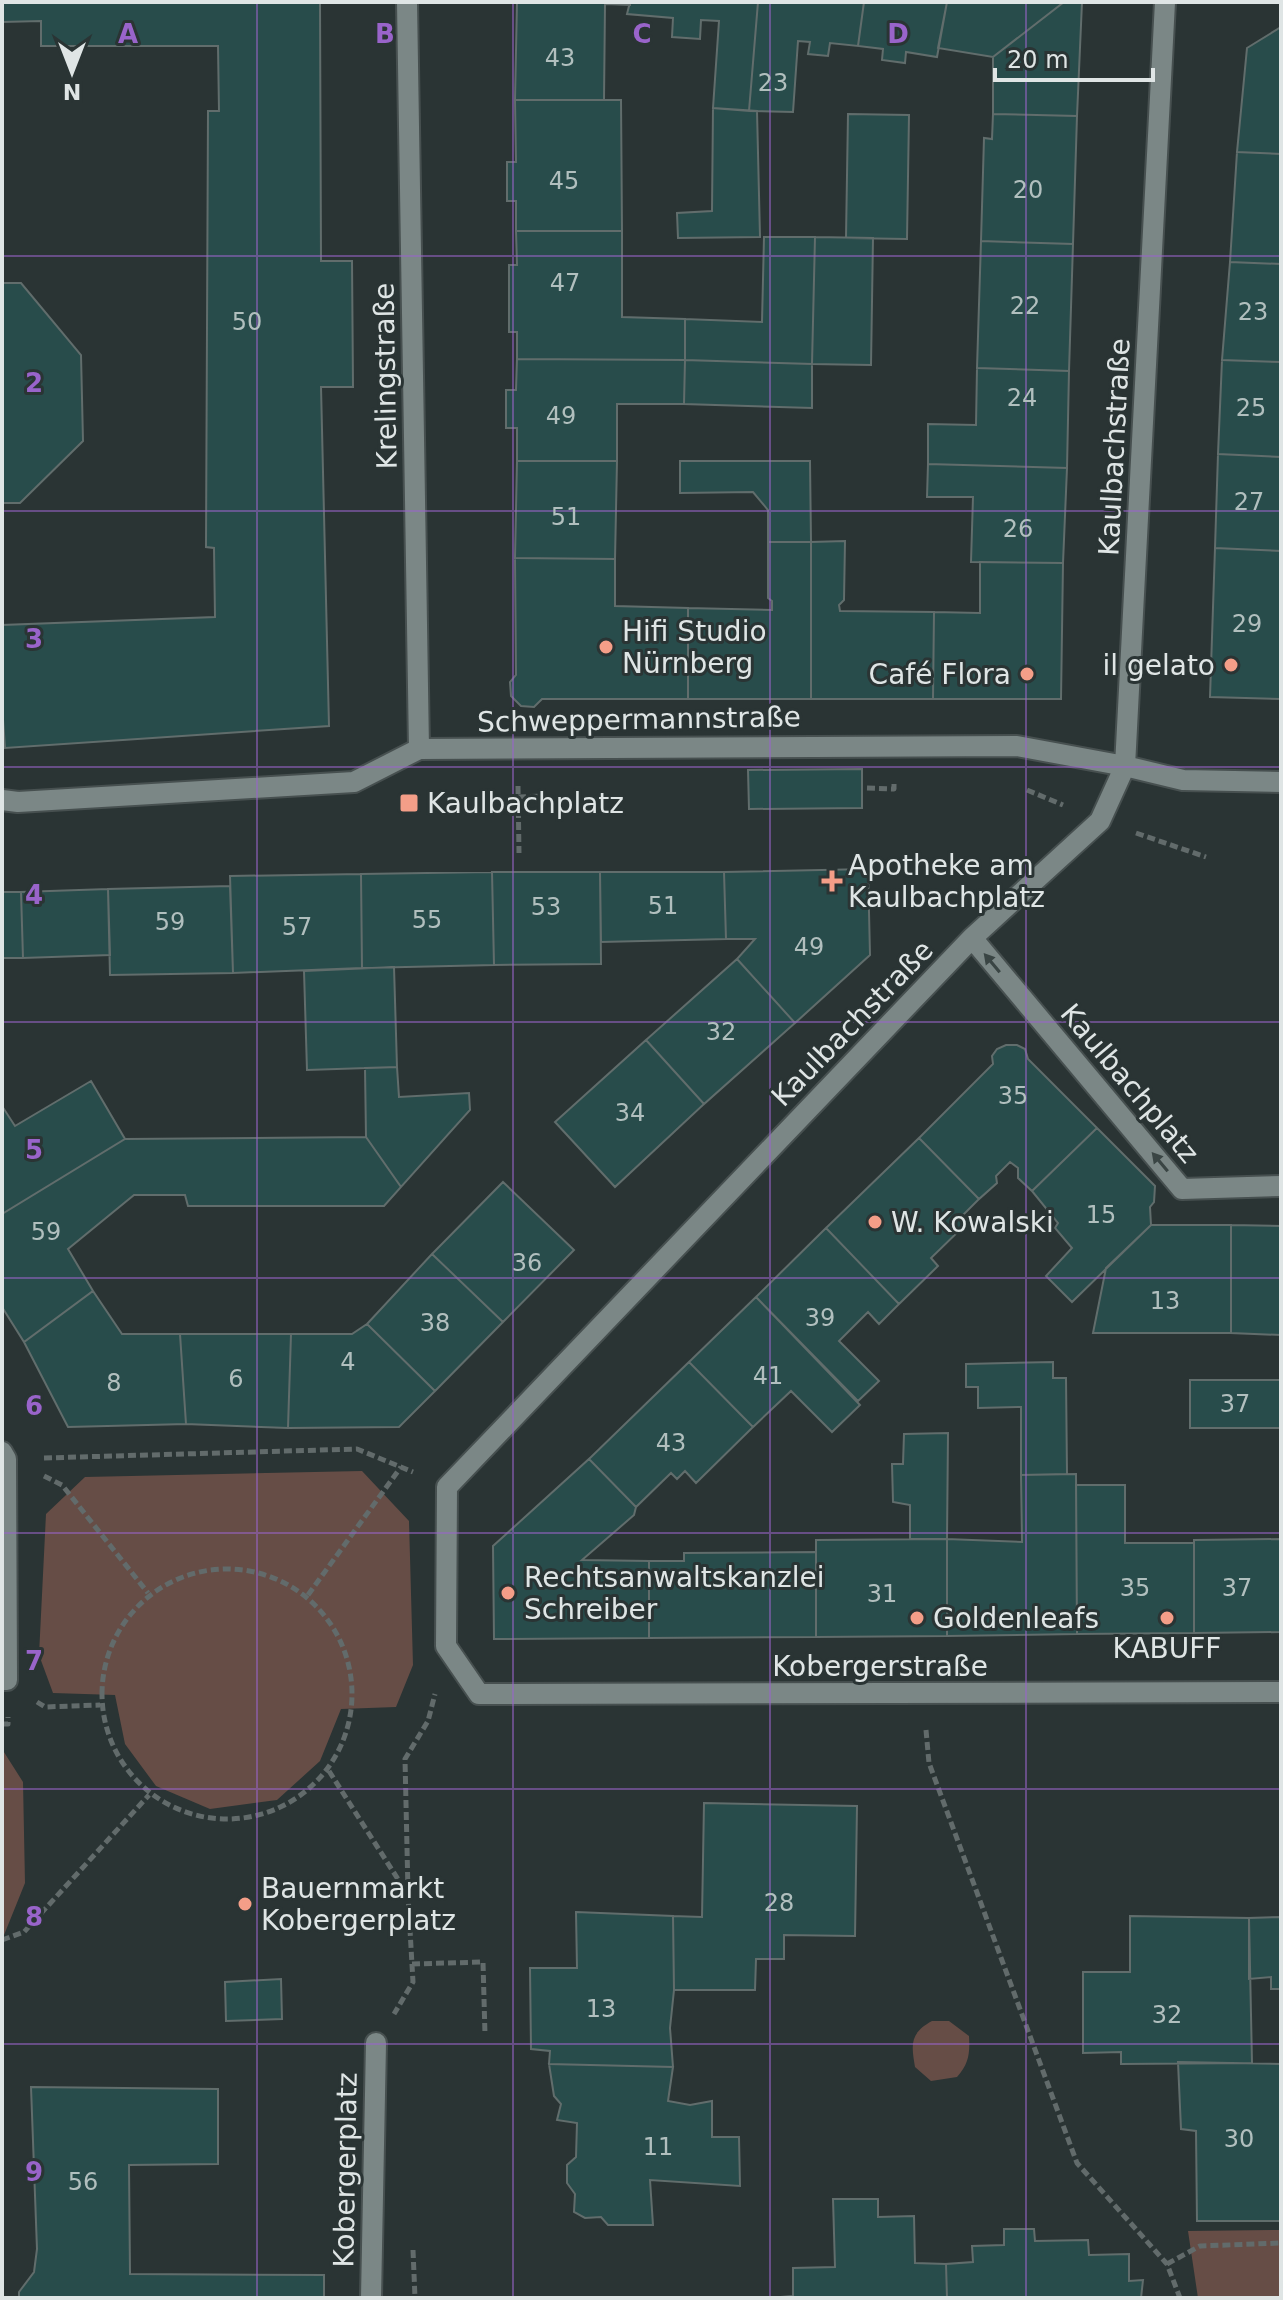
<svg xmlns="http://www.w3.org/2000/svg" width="1283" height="2300" viewBox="0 0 1283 2300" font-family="'DejaVu Sans',sans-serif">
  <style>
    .green { fill: #664d46 }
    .building { fill: #284c4b; stroke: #616d6c; stroke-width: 2 }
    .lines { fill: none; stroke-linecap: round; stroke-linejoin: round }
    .street-casing { stroke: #475050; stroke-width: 24 }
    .path { stroke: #626b6b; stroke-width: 5; stroke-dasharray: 8 4; stroke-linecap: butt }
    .street { stroke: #7b8786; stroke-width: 20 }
    .oneway { fill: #3a4544 }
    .grid { fill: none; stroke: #9964ca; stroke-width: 2; stroke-opacity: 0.55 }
    .poi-dot { fill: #f49e88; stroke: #2a3434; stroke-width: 3 }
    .labels { text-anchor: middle; stroke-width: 6; stroke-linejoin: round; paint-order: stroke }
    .number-label { font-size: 24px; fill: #b1bfbe }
    .street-label { font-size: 28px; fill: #dfe5e5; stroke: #2a3434 }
    .poi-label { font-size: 28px; fill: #dfe5e5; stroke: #2a3434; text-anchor: start }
    .grid-label { font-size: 26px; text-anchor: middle; font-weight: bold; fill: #9964ca; stroke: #2a3434; stroke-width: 6; stroke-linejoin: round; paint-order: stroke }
  </style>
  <rect width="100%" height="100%" fill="#2a3434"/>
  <path class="green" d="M362 1471 409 1521 413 1665 396 1707 341 1709 320 1761 277 1800 210 1809 156 1786 125 1744 115 1695 53 1693 39 1655 46 1514 85 1477Z
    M2 1749 23 1782 25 1883 2 1940Z
    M932 2021H949L969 2036C970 2053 969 2064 957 2077L931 2081 915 2067C911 2044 910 2033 932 2021Z
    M1281 2230V2298H1198L1188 2231Z"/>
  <path class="building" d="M2 2H320L321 261H352L353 387H321L329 726 5 748 2 705V625L215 617 214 548 206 547 208 111H219L218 46H41V21L2 22Z
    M517 2H630V5L605 4 604 100H515Z
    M630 2H758L749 111 713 108 719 21 701 20 700 39 672 37 673 18 627 14Z
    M758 2H864L858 46 830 43 828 56 808 54 810 42 798 41 793 112 749 111Z
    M864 2H947L937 57 906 52 905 63 882 60 883 49 858 46Z
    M947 2H1064L993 57 938 48Z
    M1064 2H1082L1077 116 993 114V57Z
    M1281 27V154L1237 152 1247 48Z
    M515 100H621L622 231H516V201H507V162H516Z
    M713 108 757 111 760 237 678 238 677 213 712 211Z
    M848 114 909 115 907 239 846 238Z
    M993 114 1077 116 1073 244 981 241 984 138 992 139Z
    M1237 152 1281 154V264L1230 262Z
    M516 231H622V317L685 319V360L517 359V332H509V265H517Z
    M764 237H815L812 364 685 360V319L762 322Z
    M815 237 873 238 871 365 812 364Z
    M981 241 1073 244 1069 371 977 368Z
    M1230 262 1281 264V362L1222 360Z
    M2 283H21L81 355 83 441 20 503H2Z
    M517 359 685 360 684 404H617V461H517V428H506V390H516Z
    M685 360 812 364V408L684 404Z
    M1222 360 1281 362V457L1218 454Z
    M977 368 1069 371 1067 468 928 464V424L976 425Z
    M1218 454 1281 457V551L1215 548Z
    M517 461H617L615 559 515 558Z
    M680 461H810L811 542H768V510L753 492 680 493Z
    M928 464 1067 468 1063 563 971 562 973 497H927Z
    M845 541 844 600 839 605 840 611 934 612 933 699H811V542Z
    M768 542H811V699H688V608L772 610V601L768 598Z
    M1215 548 1281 551V699L1210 697Z
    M515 558 615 559V606L688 608V699H542L534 707 521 706 511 696 510 682 516 675Z
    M980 562 1063 563 1061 699H933L934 612 980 613Z
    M862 769V808L749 809 748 770Z
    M868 869 870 955 795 1023 737 959 755 939H726L724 872Z
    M492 872H600L601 964 494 965Z
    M492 872 494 965 362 968 361 874Z
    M600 872H724L726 939 601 942Z
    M361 874 362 968 233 973 230 876Z
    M230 886 233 973 110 975 108 889Z
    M108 889 110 955 23 958 21 892Z
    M2 892H21L23 958H2Z
    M737 959 795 1023 704 1104 646 1040Z
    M394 967 397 1067 307 1070 304 971Z
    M646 1040 704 1104 615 1187 555 1122Z
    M1006 1045H1017L1025 1049 1028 1059 1097 1128 1032 1191 1018 1178V1168L1010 1162 996 1176 997 1183 979 1199 919 1138 993 1064 992 1056 997 1049Z
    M397 1067 399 1097 469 1093 470 1110 401 1187 366 1137 365 1068Z
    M91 1081 125 1139 2 1214V1106L15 1126Z
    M1097 1128 1155 1186 1154 1202 1150 1207 1151 1225 1072 1302 1046 1276 1072 1248 1055 1228 1058 1223 1032 1191Z
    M366 1137 401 1187 384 1206H188L185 1195H134L68 1249 93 1291 24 1342 2 1307V1214L125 1139Z
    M919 1138 979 1199 961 1217 967 1223 931 1258 938 1266 899 1304 826 1228Z
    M503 1182 574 1250 503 1322 432 1254Z
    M1151 1225H1231V1333H1093L1106 1268Z
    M1231 1225 1281 1226V1335L1231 1333Z
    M826 1228 899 1304 879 1324 868 1312 839 1341 879 1381 858 1401 756 1297Z
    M432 1254 503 1322 435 1391 367 1324Z
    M93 1291 122 1334H180L186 1424 68 1427 24 1342Z
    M756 1297 860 1405 832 1432 791 1391 753 1427 689 1362Z
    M367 1324 435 1391 399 1427 288 1428 291 1334H352Z
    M180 1334H291L288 1428 186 1424Z
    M689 1362 753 1427 696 1483 685 1471 677 1479 671 1473 636 1507 589 1459Z
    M1053 1362V1378H1066L1067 1474 1021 1475V1407L978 1408V1387H966V1364Z
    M1190 1380H1281V1428H1190Z
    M948 1433 947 1539H910V1505L893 1502 892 1464H903L904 1434Z
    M589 1459 636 1507 634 1515 582 1560 649 1561V1638L494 1639 493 1546Z
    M1076 1474 1077 1634 947 1636V1539L1022 1542 1021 1475Z
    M1076 1485H1125V1543H1194V1633L1077 1634Z
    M947 1539V1636L816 1637V1540Z
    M1281 1539V1632L1194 1633V1540Z
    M816 1552V1637L649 1638V1561H684V1553Z
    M704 1803 857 1806 855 1936 784 1935V1959H756L755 1990H674L673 1916 702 1917Z
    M576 1912 673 1916 674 1990 670 2028 673 2067 549 2064 550 2051 531 2049 530 1968H577Z
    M1130 1916 1249 1918 1252 2063 1121 2064V2052L1083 2053V1972H1130Z
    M1281 1917V1989H1271V1977L1249 1979V1918Z
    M281 1979 282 2019 226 2021 225 1982Z
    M1178 2062 1281 2064V2221H1197L1196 2131 1181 2129Z
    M549 2064 673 2067 668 2101 690 2105 712 2101V2137H739L740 2186 650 2180 653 2225H608L601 2217 585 2218 574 2212 575 2194 567 2183V2165L576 2157 577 2123 557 2120 561 2104 554 2096Z
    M31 2087 218 2089V2164L129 2165 130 2274 324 2275V2298H19V2292L34 2272 37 2249Z
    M833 2199H878V2217L914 2216 915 2263 946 2264 947 2298H768L793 2296V2268L835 2267Z
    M1004 2229H1034L1035 2241 1088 2240 1089 2255 1129 2254V2281L1143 2280 1141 2298H947L946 2264 973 2262 972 2246 1004 2245Z"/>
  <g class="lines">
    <g class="street-casing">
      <path id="street" d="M407 2 419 749
        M1165 2 1125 766 1100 821 972 938 447 1487 446 1646 479 1694 1281 1692
        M2 800 18 802 354 782 419 749 1017 746 1125 766 1183 780 1281 782
        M972 938 1182 1189 1281 1186
        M2 1452 6 1459 7 1680H2
        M371 2298 376 2043"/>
    </g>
    <path class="path" d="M518 786 519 853
      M867 788 894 789V782
      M1027 790 1063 805
      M518 797 544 796
      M1136 833 1206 857
      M44 1458 357 1449 413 1472
      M44 1476 62 1485 148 1593
      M102 1694a125 125 0 1 1 250 0a125 125 0 1 1-250 0Z
      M308 1595 401 1467
      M37 1702 45 1707 100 1705
      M2 1724H8V1717
      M926 1730 929 1763 1077 2163 1167 2264 1180 2298
      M329 1771 408 1895 413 1982 394 2014
      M408 1892 405 1759 428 1721 435 1694
      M2 1940 24 1932 149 1795
      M412 1964 483 1962 485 2035
      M413 2250 415 2298
      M1167 2264 1200 2246 1281 2243"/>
    <use href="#street" class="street"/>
  </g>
  <defs><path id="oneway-solid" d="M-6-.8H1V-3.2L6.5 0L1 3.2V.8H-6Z" transform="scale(2)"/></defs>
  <g class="oneway">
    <use href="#oneway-solid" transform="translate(992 963) rotate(-130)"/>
    <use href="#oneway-solid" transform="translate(1160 1162) rotate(-130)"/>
  </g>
  <path class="grid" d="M257 2V2298M513 2V2298M770 2V2298M1026 2V2298M2 256H1281M2 511H1281M2 767H1281M2 1022H1281M2 1278H1281M2 1533H1281M2 1789H1281M2 2044H1281"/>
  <g class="poi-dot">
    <circle cx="606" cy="647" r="8"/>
    <circle cx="1231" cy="665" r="8"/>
    <circle cx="1027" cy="674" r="8"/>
    <rect x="399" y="793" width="20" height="20" rx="4"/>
    <path d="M828 869h8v8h8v8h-8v8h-8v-8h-8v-8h8z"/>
    <circle cx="875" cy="1222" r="8"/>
    <circle cx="508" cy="1593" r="8"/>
    <circle cx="917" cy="1618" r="8"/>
    <circle cx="1167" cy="1618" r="8"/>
    <circle cx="245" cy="1904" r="8"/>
  </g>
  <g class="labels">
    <g class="number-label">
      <text x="560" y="66">43</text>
      <text x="773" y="91">23</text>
      <text x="564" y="189">45</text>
      <text x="1028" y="198">20</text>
      <text x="565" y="291">47</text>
      <text x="1025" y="314">22</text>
      <text x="1253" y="320">23</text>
      <text x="247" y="330">50</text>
      <text x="1022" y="406">24</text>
      <text x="1251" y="416">25</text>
      <text x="561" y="424">49</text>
      <text x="1249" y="510">27</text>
      <text x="566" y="525">51</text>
      <text x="1018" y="537">26</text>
      <text x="1247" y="632">29</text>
      <text x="663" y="914">51</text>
      <text x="546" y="915">53</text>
      <text x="427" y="928">55</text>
      <text x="170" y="930">59</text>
      <text x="297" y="935">57</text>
      <text x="809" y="955">49</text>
      <text x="721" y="1040">32</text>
      <text x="1013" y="1104">35</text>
      <text x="630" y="1121">34</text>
      <text x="1101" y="1223">15</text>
      <text x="46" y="1240">59</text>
      <text x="527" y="1271">36</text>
      <text x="1165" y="1309">13</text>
      <text x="820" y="1326">39</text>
      <text x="435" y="1331">38</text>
      <text x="348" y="1370">4</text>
      <text x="768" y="1384">41</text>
      <text x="236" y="1387">6</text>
      <text x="114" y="1391">8</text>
      <text x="1235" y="1412">37</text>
      <text x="671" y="1451">43</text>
      <text x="1135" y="1596">35</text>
      <text x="1237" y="1596">37</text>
      <text x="882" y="1602">31</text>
      <text x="779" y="1911">28</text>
      <text x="601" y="2017">13</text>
      <text x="1167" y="2023">32</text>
      <text x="1239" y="2147">30</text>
      <text x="658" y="2155">11</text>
      <text x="83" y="2190">56</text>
    </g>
    <g class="street-label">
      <text transform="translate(385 376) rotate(-91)" y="10">Krelingstraße</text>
      <text transform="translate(1114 447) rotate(-87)" y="10">Kaulbachstraße</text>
      <text transform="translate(639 719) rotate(-1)" y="10">Schweppermannstraße</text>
      <text transform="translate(852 1023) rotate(-46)" y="10">Kaulbachstraße</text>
      <text transform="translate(1130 1083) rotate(50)" y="10">Kaulbachplatz</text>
      <text x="880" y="1676">Kobergerstraße</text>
      <text transform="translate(345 2170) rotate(-89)" y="10">Kobergerplatz</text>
    </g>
    <g class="poi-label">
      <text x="622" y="641">Hifi Studio<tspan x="622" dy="32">Nürnberg</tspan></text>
      <text x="1215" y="675" text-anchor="end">il gelato</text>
      <text x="1011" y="684" text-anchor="end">Café Flora</text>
      <text x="427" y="813">Kaulbachplatz</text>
      <text x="848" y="875">Apotheke am<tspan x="848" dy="32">Kaulbachplatz</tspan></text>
      <text x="891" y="1232">W. Kowalski</text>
      <text x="524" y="1587">Rechtsanwaltskanzlei<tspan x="524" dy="32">Schreiber</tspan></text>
      <text x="933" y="1628">Goldenleafs</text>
      <text x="1167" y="1658" text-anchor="middle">KABUFF</text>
      <text x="261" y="1898">Bauernmarkt<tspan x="261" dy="32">Kobergerplatz</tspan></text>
    </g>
  </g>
  <g class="grid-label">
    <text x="128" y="43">A</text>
    <text x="385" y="43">B</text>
    <text x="642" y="43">C</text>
    <text x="898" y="43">D</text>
    <text x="34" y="392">2</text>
    <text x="34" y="648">3</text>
    <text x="34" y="904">4</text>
    <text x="34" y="1159">5</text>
    <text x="34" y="1415">6</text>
    <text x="34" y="1670">7</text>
    <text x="34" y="1926">8</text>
    <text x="34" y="2181">9</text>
  </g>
  <rect width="1283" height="2300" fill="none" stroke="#dfe5e5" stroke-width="8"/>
  <g transform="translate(72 72) rotate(180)" stroke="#2a3434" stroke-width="6" paint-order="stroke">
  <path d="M0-6L14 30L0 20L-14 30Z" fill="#dfe5e5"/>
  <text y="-12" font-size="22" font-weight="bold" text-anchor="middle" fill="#dfe5e5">N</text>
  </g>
  <path d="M995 68v12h158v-12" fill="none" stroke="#dfe5e5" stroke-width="4"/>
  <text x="1007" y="68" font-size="24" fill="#dfe5e5" stroke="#2a3434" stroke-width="6" paint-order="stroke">20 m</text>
</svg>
